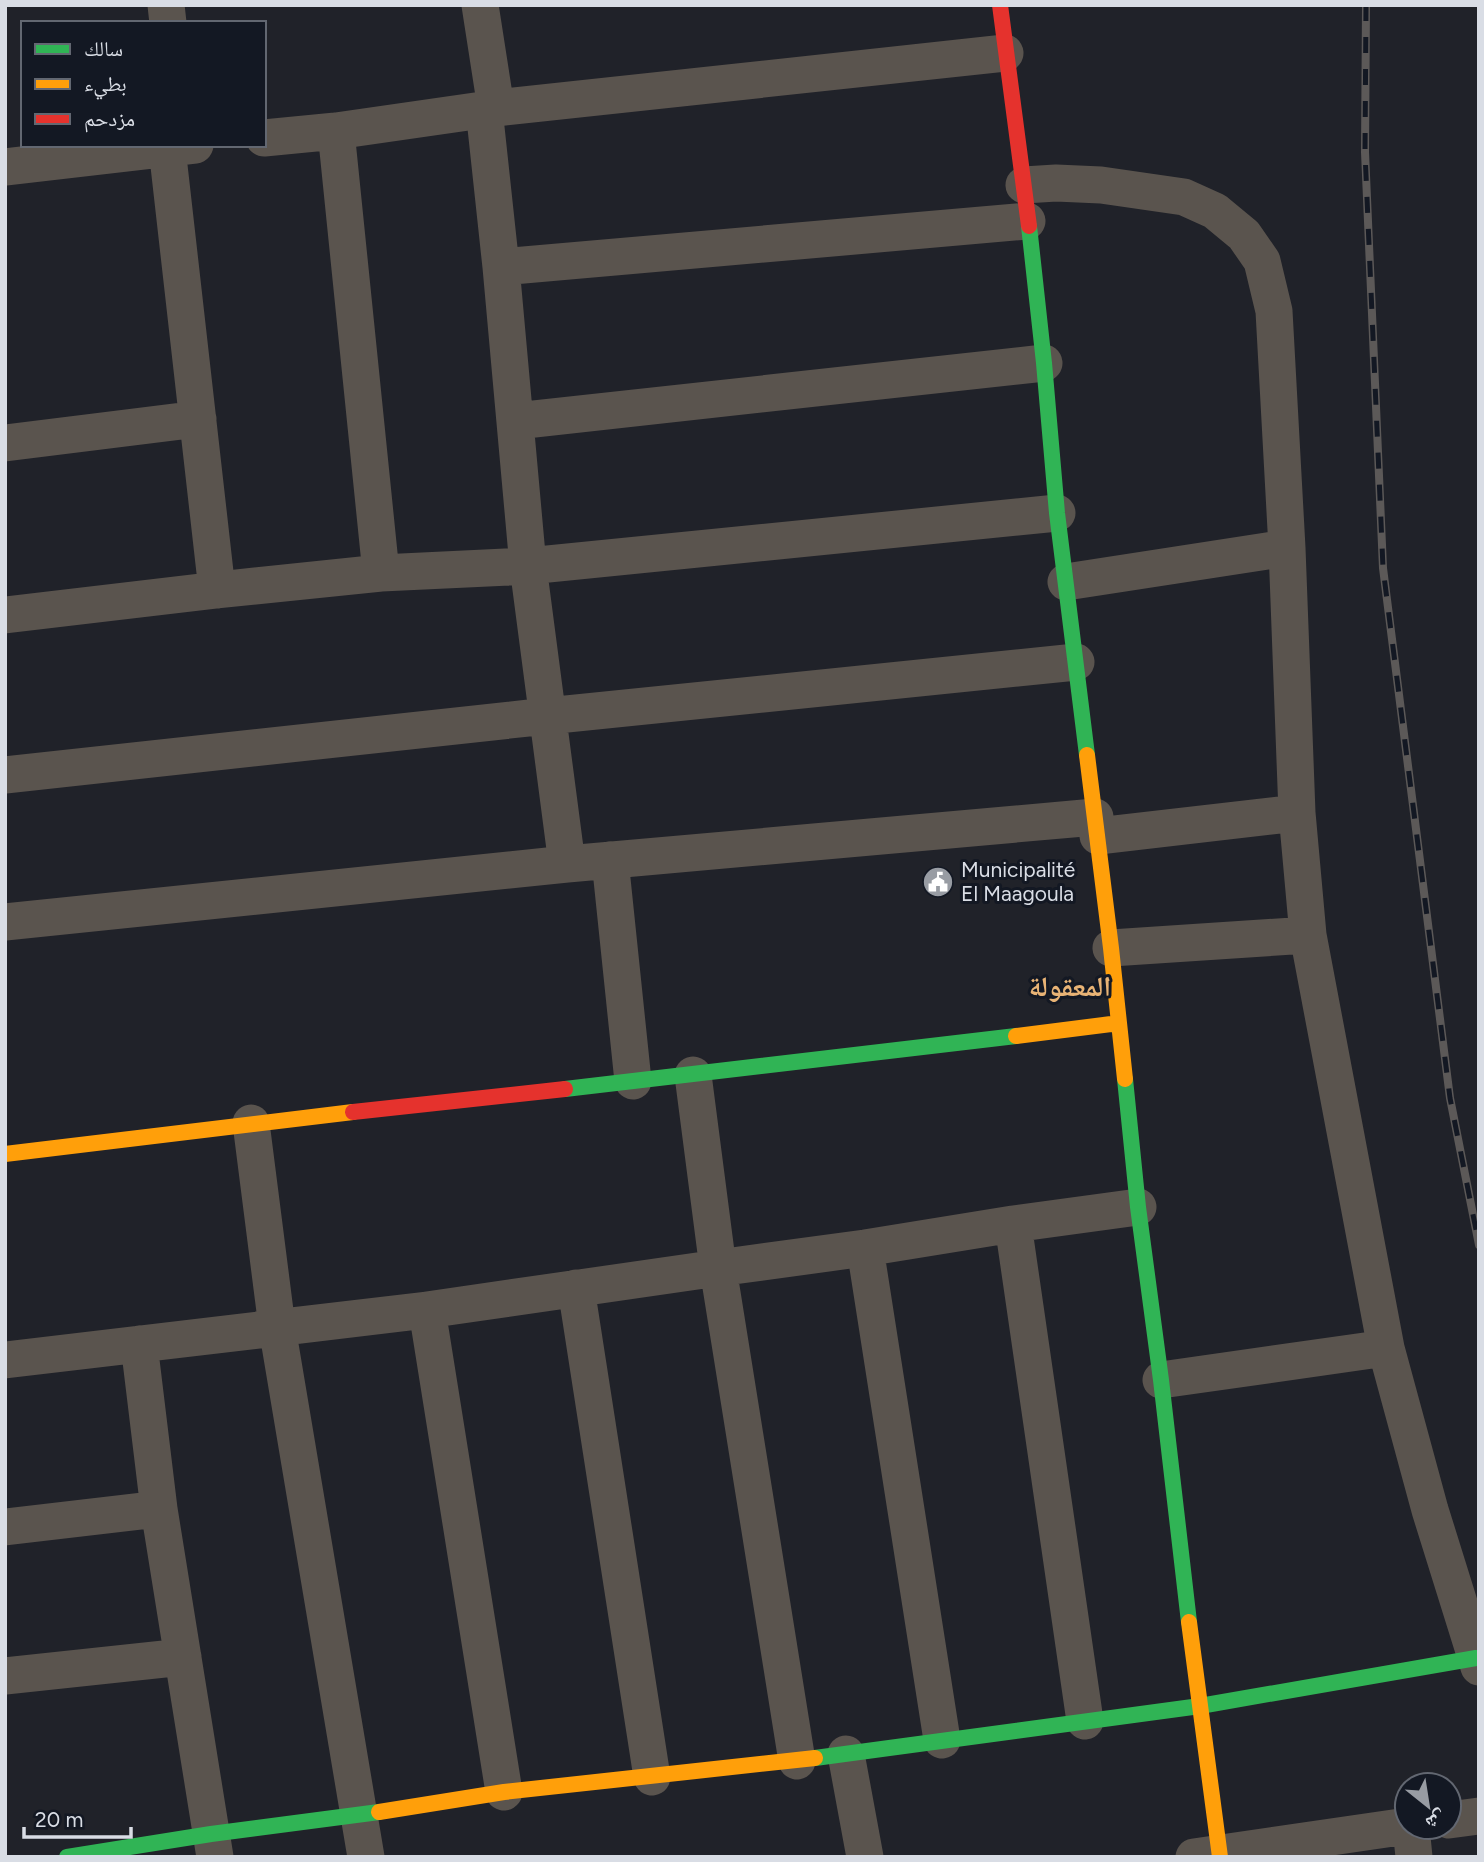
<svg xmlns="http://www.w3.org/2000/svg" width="1484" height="1862" viewBox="0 0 1484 1862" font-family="Figtree,'Noto Naskh Arabic',sans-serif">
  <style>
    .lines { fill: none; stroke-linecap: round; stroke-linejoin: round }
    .street { stroke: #5a544e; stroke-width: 37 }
    .fast { stroke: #30b455; stroke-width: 16 }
    .slow { stroke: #ff9f0a; stroke-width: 16 }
    .jam { stroke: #e5322d; stroke-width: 16 }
    .rail-casing { stroke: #5c5958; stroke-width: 8 }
    .rail { stroke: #131823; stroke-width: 5; stroke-dasharray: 16; stroke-linecap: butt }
    .labels { text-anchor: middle; stroke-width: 6; stroke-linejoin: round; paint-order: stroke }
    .poi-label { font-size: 21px; fill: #d9dde5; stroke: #131823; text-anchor: start }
    .district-label { font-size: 28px; font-weight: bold; fill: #e8b375; stroke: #131823 }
  </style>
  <rect width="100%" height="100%" fill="#202229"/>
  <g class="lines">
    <path class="street" d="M166 5 168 23
      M480 5 496 108
      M484 109 501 267 528 566 567 864
      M336 131 381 573
      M264 138 336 131 496 108 1005 53
      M167 148 217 590
      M5 167 195 145
      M1024 185 1056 183 1101 185 1184 197 1215 211 1244 235 1262 261 1274 311 1287 548 1297 813 1308 935
      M501 267 1027 221
      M516 421 1044 363
      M5 443 198 419
      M1066 582 1287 548
      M5 615 217 590 381 573 528 566 1057 513
      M5 775 547 716 1076 662
      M1098 836 1297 813
      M610 860 633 1081
      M5 922 567 864 1095 817
      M1111 948 1308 935 1386 1348 1430 1510 1479 1667
      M693 1075 718 1268 797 1761
      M251 1123 277 1327 366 1857
      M1013 1224 1085 1721
      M865 1248 942 1740
      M576 1288 652 1777
      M427 1310 504 1792
      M139 1344 159 1509 215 1857
      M5 1360 427 1310 718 1268 865 1248 1013 1224 1138 1207
      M1161 1380 1386 1348
      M5 1527 159 1509
      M5 1676 183 1657
      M846 1754 865 1857
      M1449 1820 1479 1816
      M1411 1827 1414 1857
      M1194 1857 1407 1826"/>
    <path class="fast" d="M1029 226 1044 363 1057 513 1087 755
      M1125 1079 1138 1207 1161 1380 1189 1622
      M565 1089 1016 1036
      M815 1758 1200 1706 1476 1658
      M67 1857 211 1834 379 1812"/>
    <path class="slow" d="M1087 755 1111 948 1125 1079
      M1016 1036 1119 1023
      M5 1154 353 1112
      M1189 1622 1220 1857
      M379 1812 504 1792 815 1758"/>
    <path class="jam" d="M1000 5 1029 226
      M353 1112 565 1089"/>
    <g class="rail-casing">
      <path id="rail" d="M1366 5 1365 152 1383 568 1450 1098 1479 1245"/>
    </g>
    <use href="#rail" class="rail"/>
  </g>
  <defs>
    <g id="civic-disc" transform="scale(1.575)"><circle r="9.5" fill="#989ca3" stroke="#131823"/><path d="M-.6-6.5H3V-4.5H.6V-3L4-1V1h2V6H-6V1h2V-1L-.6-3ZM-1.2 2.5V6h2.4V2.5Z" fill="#fff"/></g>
  </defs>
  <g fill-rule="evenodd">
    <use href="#civic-disc" x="938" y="882"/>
  </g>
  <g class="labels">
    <g class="poi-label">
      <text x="961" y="877">Municipalité<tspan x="961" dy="24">El Maagoula</tspan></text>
    </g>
    <g class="district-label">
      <text x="1070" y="996">المعقولة</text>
    </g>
  </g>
  <rect width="1484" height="1862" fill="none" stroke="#d9dde5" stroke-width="14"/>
  <rect x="21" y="21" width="245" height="126" fill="#131823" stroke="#626771" stroke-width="2"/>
  <rect x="35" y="44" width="35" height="10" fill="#30b455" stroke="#626771" stroke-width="2"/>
  <text x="84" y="56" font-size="21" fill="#d9dde5">سالك</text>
  <rect x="35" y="79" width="35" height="10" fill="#ff9f0a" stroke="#626771" stroke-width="2"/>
  <text x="84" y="91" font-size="21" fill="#d9dde5">بطيء</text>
  <rect x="35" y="114" width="35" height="10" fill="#e5322d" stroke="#626771" stroke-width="2"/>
  <text x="84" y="126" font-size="21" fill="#d9dde5">مزدحم</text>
  <g transform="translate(1428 1806) rotate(150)"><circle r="33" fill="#131823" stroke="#626771" stroke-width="2"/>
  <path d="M0-5L12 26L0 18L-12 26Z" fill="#989ca3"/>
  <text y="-10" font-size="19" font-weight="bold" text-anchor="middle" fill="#d9dde5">ش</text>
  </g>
  <path d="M24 1827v10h107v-10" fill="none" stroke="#d9dde5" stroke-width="3.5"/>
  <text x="35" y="1827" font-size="21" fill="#d9dde5" stroke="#131823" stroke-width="5" paint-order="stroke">20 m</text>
</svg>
